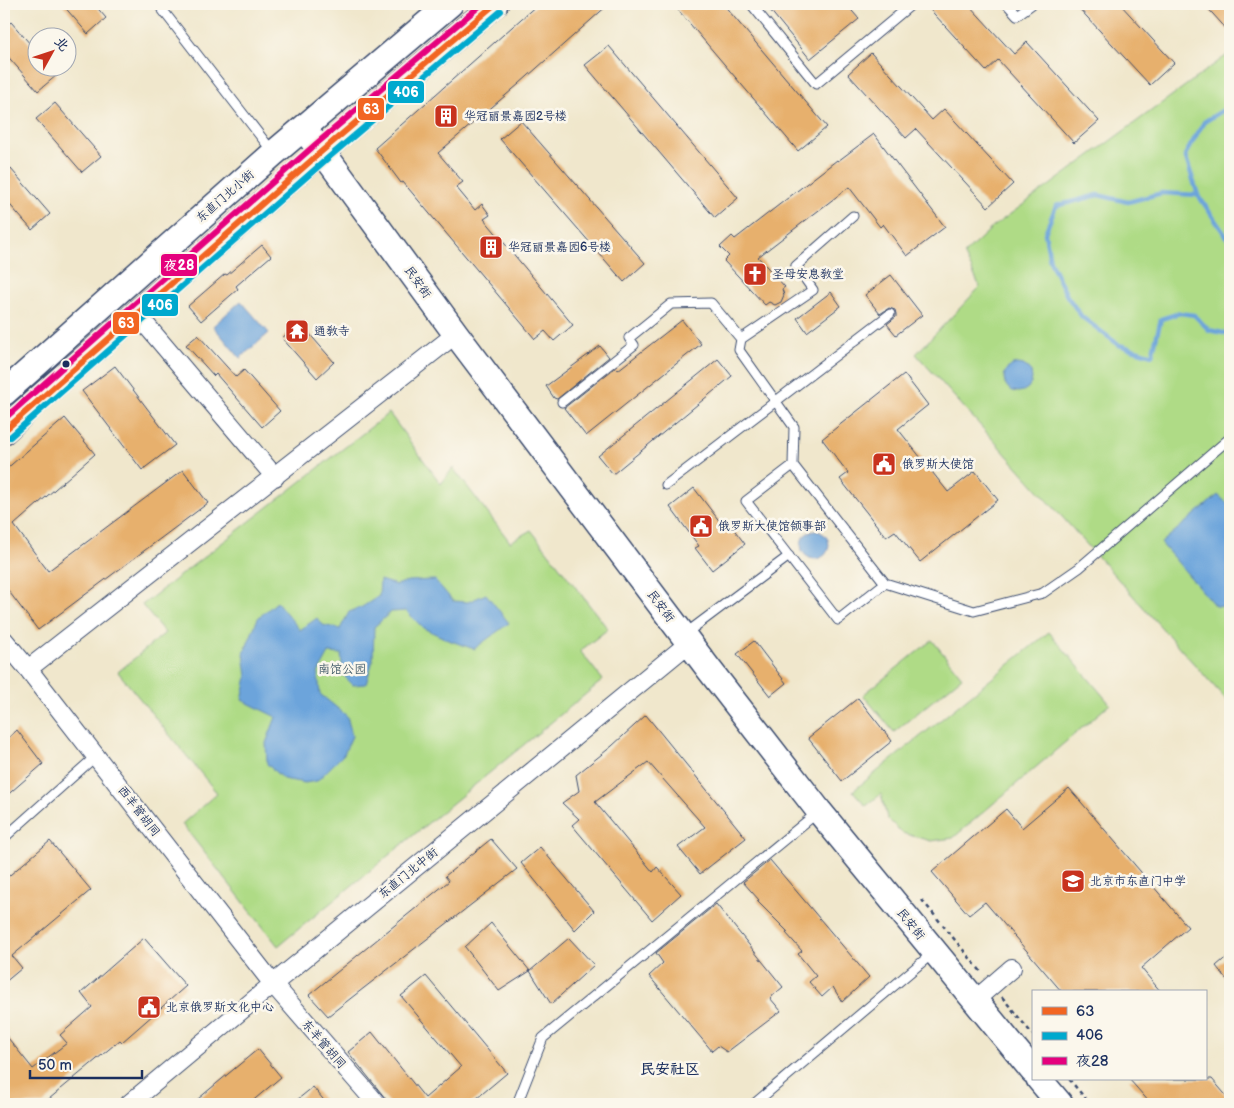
<svg xmlns="http://www.w3.org/2000/svg" width="1234" height="1108" viewBox="0 0 1234 1108" font-family="'Balsamiq Sans','LXGW WenKai TC',sans-serif">
  <style>
    .green { fill: #afdb86; stroke: #658572 }
    .water { fill: #6ca4db; stroke: #446a9c }
    .lines { fill: none; stroke-linecap: round; stroke-linejoin: round }
    .stream { stroke: #6ca4db; stroke-width: 4.5 }
    .building { fill: #e7b06d }
    .lane-casing { stroke: #3b4b6e; stroke-width: 11 }
    .street-casing { stroke: #3b4b6e; stroke-width: 20 }
    .secondary-casing { stroke: #3b4b6e; stroke-width: 28 }
    .path { stroke: #3b4b6e; stroke-width: 2.5; stroke-dasharray: 4 4; stroke-linecap: butt }
    .lane { stroke: #fff; stroke-width: 9 }
    .street { stroke: #fff; stroke-width: 18 }
    .secondary { stroke: #fff; stroke-width: 25 }
    .bus-1-casing { stroke: #fbf7ec; stroke-width: 10 }
    .bus-2-casing { stroke: #fbf7ec; stroke-width: 10 }
    .bus-3-casing { stroke: #fbf7ec; stroke-width: 10 }
    .bus-1 { stroke: #f26522; stroke-width: 6 }
    .bus-2 { stroke: #00a9ce; stroke-width: 6 }
    .bus-3 { stroke: #e5007d; stroke-width: 6 }
    .bus-dot { fill: #1b2f5e; stroke: #fbf7ec; stroke-width: 2 }
    .labels { text-anchor: middle; stroke-width: 5; stroke-linejoin: round; paint-order: stroke }
    .poi-label { font-size: 12px; fill: #1b2f5e; stroke: #fbf7ec; text-anchor: start }
    .street-label { font-size: 12px; fill: #1b2f5e; stroke: #fbf7ec }
    .park-label { font-size: 12px; fill: #405a68; stroke: #fbf7ec }
    .quarter-label { font-size: 15px; font-weight: bold; fill: #1b2f5e; stroke: #fbf7ec }
    .line-badge { stroke: #fbf7ec; stroke-width: 2 }
    .badge-label { font-size: 14px; text-anchor: middle; font-weight: bold; fill: #fff }
  </style>
  <rect width="100%" height="100%" fill="#fbf7ec"/>
  <filter id="ink" filterUnits="userSpaceOnUse"><feTurbulence type="fractalNoise" baseFrequency=".02" numOctaves="2"/><feDisplacementMap in="SourceGraphic" scale="10" xChannelSelector="R" yChannelSelector="G"/><feConvolveMatrix kernelMatrix="1 2 1 2 8 2 1 2 1" color-interpolation-filters="sRGB"/></filter>
  <filter id="wash" filterUnits="userSpaceOnUse"><feTurbulence type="fractalNoise" baseFrequency=".0096" numOctaves="4" result="noise"/><feDisplacementMap in="SourceGraphic" scale="20" xChannelSelector="R" yChannelSelector="G"/><feGaussianBlur stdDeviation="1.12" result="paint"/><feColorMatrix in="noise" values="0 0 0 0 0 0 0 0 0 0 0 0 0 0 0 0 0 1.4 0 .05"/><feComposite in="paint" operator="in"/></filter>
  <g filter="url(#wash)">
    <rect width="100%" height="100%" fill="#f0e7cc"/>
    <path class="green" d="M1230 53V704L916 354 980 287 964 254 994 226Z
      M389 413 441 484 453 468 510 542 531 530 608 629 580 651 603 680 278 946 182 824 217 793 118 672 165 633 142 605Z
      M1049 632 1110 704 953 838 931 841 902 833 887 818 881 794 866 806 853 791Z
      M932 640 962 677 894 732 863 695Z"/>
    <path class="water" d="M241 301 269 333 240 358 213 326Z
      M1004 378a14 14 0 1 1 28 0a14 14 0 1 1-28 0Z
      M1218 495 1230 506V607L1215 606 1161 543Z
      M801 545a14 14 0 1 1 28 0a14 14 0 1 1-28 0Z
      M380 580 396 585 408 581 435 580 453 601 468 602 486 594 509 623 474 649 451 641 423 628 406 611 391 612 374 627 373 660 366 684 353 685 343 675 341 654 329 653 318 673 320 694 347 716 352 736 344 754 317 781 305 783 283 779 267 764 266 743 276 717 242 700 247 677 244 653 258 618 277 602 300 630 317 618 323 625 340 629 349 612 362 607 379 596Z"/>
    <g class="lines">
      <path class="stream" d="M1230 106 1204 122 1185 155 1198 195 1230 242
        M1198 195 1162 193 1128 202 1098 195 1056 206 1045 233 1050 261 1067 296 1082 317 1119 345 1152 355 1161 319 1180 313 1194 315 1209 330 1223 333 1230 332"/>
    </g>
    <g id="blocks">
      <path class="building" d="M62 4H94L106 18 88 34Z
        M538 4H609L519 84 438 153 463 182 456 187 475 210 482 204 490 215 484 219 573 325 554 341 545 331 535 339 403 182 401 183 375 148Z
        M673 4H723L827 127 798 151Z
        M765 4H846L859 19 810 59Z
        M925 4H968L1014 54 1027 42 1099 121 1074 143 998 60 986 71Z
        M1075 4H1120L1174 63 1150 85Z
        M1204 4H1230V33Z
        M11 22 38 53V68H50L57 75 38 91 4 52V28Z
        M609 46 738 198 715 218 585 65Z
        M871 53 932 120 944 109 1013 184 988 207 916 129 906 138 848 74Z
        M55 103 101 156 82 172 36 119Z
        M521 121 645 263 624 282 500 139Z
        M874 134 945 227 907 256 883 224 880 227 849 187 758 257 785 287 782 289 784 295 781 302 775 305 769 302 765 305 724 261 729 256 720 247 732 236 735 239 837 160 838 161Z
        M4 161 50 214 32 230 4 198Z
        M262 245 271 256 236 286 238 289 201 321 188 306 225 274 227 275Z
        M891 275 922 315 896 335 887 324 896 317V314L895 310 889 308 880 314 865 295Z
        M831 292 841 306 807 332 797 318Z
        M682 320 701 344 586 436 564 408 616 367 618 370Z
        M300 323 334 362 317 378 282 338Z
        M198 335 236 377 244 370 280 411 262 427 216 374 214 376 186 345Z
        M600 346 609 357 557 399 554 398 546 386Z
        M718 359 732 376 613 474 598 456Z
        M115 366 175 445 142 470 82 391Z
        M904 374 928 405 898 429 948 492 975 471 998 500 920 562 895 531 886 537 840 479 848 473 822 439Z
        M65 418 95 454 14 525 48 571 183 470 208 503 38 630 4 585V471Z
        M694 488 724 527 729 523 745 544 712 570 695 548 699 546 670 507Z
        M754 641 786 683 770 696 737 654Z
        M858 698 892 741 842 781 808 738Z
        M646 715 746 838 700 874 678 847 705 827 648 762 595 802 653 872 657 867 681 894 652 920 572 825 579 819 562 803 579 791 576 775 612 746Z
        M17 730 43 764 4 798V742Z
        M1069 788 1188 927 1141 968 1161 992H1062L985 902 969 915 932 872 1006 809 1022 828Z
        M491 839 517 869 328 1016 309 995 449 881 445 876Z
        M50 841 91 890 12 956 22 968 4 983V880Z
        M540 847 594 911 575 930 521 863Z
        M770 860 869 977 842 1002 833 987 822 997 809 982 816 976 798 954 802 951 786 933 788 932 757 901 759 900 743 882Z
        M716 904 783 987 770 998 781 1011 727 1052 718 1046 712 1051 649 976 663 963 656 953Z
        M491 923 530 971 499 991 465 947Z
        M144 938 186 986 122 1042 120 1040 43 1104H4V1033L33 1069 67 1043 60 1035 92 1007 81 993Z
        M569 938 594 965 551 1004 530 971Z
        M1230 954V984L1216 966Z
        M426 976 507 1073 470 1104H390L348 1052 372 1032 425 1098 461 1067 401 996Z
        M258 1049 281 1077 249 1104H192Z
        M1129 1079H1212L1230 1100V1104H1151Z
        M313 1087 327 1104H292Z"/>
    </g>
  </g>
  <g filter="url(#ink)">
    <use href="#blocks" fill-opacity="0" stroke="#3b4b6e" stroke-width="1"/>
    <g class="lines">
      <g class="lane-casing">
        <path id="lane" d="M158 4 272 151
          M751 4 816 84 912 4
          M1007 4 1017 15 1032 4
          M853 216 796 266 813 290 741 339 739 350 794 427 793 465 885 583 974 611 1043 593 1079 568 1230 438
          M562 402 634 345 629 338 671 304 711 303 741 339
          M793 465 746 501 838 620 885 583
          M666 485 890 314
          M685 634 789 556
          M4 838 96 756
          M517 1104 543 1038 818 812
          M754 1104 934 952"/>
      </g>
      <g class="street-casing">
        <path id="street" d="M136 313 275 477
          M4 640 28 669 273 984 377 1104
          M28 669 456 334
          M974 1001 1012 968
          M129 1104 273 984 689 643"/>
      </g>
      <g class="secondary-casing">
        <path id="secondary" d="M303 129 322 151 456 334 708 668 819 811 1033 1071
          M4 393 274 153 450 4
          M4 431 30 407 322 151 495 4
          M1039 1079 1060 1104"/>
      </g>
      <path class="path" d="M922 900 983 974
        M1002 997 1033 1035
        M1069 1079 1090 1104"/>
      <use href="#lane" class="lane"/>
      <use href="#street" class="street"/>
      <use href="#secondary" class="secondary"/>
      <g class="bus-1-casing">
        <path id="bus-1" d="M4 431 322 151 495 4"/>
      </g>
      <g class="bus-2-casing">
        <path id="bus-2" d="M10 437 328 158 501 11"/>
      </g>
      <g class="bus-3-casing">
        <path id="bus-3" d="M4 419 316 144 482 4"/>
      </g>
      <use href="#bus-1" class="bus-1"/>
      <use href="#bus-2" class="bus-2"/>
      <use href="#bus-3" class="bus-3"/>
    </g>
  </g>
  <defs>
    <g id="building-square" transform="scale(1.25)"><rect x="-9" y="-9" width="18" height="18" rx="4" fill="#c8321e" stroke="#fbf7ec"/><path d="M-4-6H4V6H1V3H-1V6H-4ZM-2.5-4.3h1.7v1.8h-1.7ZM.8-4.3h1.7v1.8H.8ZM-2.5-1h1.7V.8h-1.7ZM.8-1h1.7V.8H.8Z" fill="#fff"/></g>
    <g id="church-square" transform="scale(1.25)"><rect x="-9" y="-9" width="18" height="18" rx="4" fill="#c8321e" stroke="#fbf7ec"/><path d="M-1.2-6h2.4v3.5h3.3v2.4h-3.3V6h-2.4V-.1h-3.3v-2.4h3.3Z" fill="#fff"/></g>
    <g id="temple-square" transform="scale(1.25)"><rect x="-9" y="-9" width="18" height="18" rx="4" fill="#c8321e" stroke="#fbf7ec"/><path d="M0-6L5-2H3V0L6.5 2.5H4V6H1.5V3h-3V6H-4V2.5H-6.5L-3 0V-2H-5Z" fill="#fff"/></g>
    <g id="civic-square" transform="scale(1.25)"><rect x="-9" y="-9" width="18" height="18" rx="4" fill="#c8321e" stroke="#fbf7ec"/><path d="M-.6-6.5H3V-4.5H.6V-3L4-1V1h2V6H-6V1h2V-1L-.6-3ZM-1.2 2.5V6h2.4V2.5Z" fill="#fff"/></g>
    <g id="school-square" transform="scale(1.25)"><rect x="-9" y="-9" width="18" height="18" rx="4" fill="#c8321e" stroke="#fbf7ec"/><path d="M0-5L7-2L0 1L-7-2ZM-4 1L0 2.5L4 1V4Q0 6-4 4Z" fill="#fff"/></g>
  </defs>
  <g fill-rule="evenodd">
    <use href="#building-square" x="446" y="116"/>
    <use href="#building-square" x="491" y="247"/>
    <use href="#church-square" x="755" y="274"/>
    <use href="#temple-square" x="297" y="331"/>
    <use href="#civic-square" x="884" y="464"/>
    <use href="#civic-square" x="701" y="526"/>
    <use href="#school-square" x="1073" y="881"/>
    <use href="#civic-square" x="149" y="1007"/>
  </g>
  <circle class="bus-dot" cx="66" cy="364" r="4.5"/>
  <g class="labels">
    <g class="poi-label">
      <text x="464" y="120">华冠丽景嘉园2号楼</text>
      <text x="508" y="251">华冠丽景嘉园6号楼</text>
      <text x="772" y="278">圣母安息教堂</text>
      <text x="314" y="335">通教寺</text>
      <text x="902" y="468">俄罗斯大使馆</text>
      <text x="718" y="530">俄罗斯大使馆领事部</text>
      <text x="1090" y="885">北京市东直门中学</text>
      <text x="166" y="1011">北京俄罗斯文化中心</text>
    </g>
    <g class="street-label">
      <text transform="translate(225 196) rotate(-41)" y="4">东直门北小街</text>
      <text transform="translate(418 282) rotate(54)" y="4">民安街</text>
      <text transform="translate(661 606) rotate(53)" y="4">民安街</text>
      <text transform="translate(139 811) rotate(52)" y="4">西羊管胡同</text>
      <text transform="translate(408 873) rotate(-39)" y="4">东直门北中街</text>
      <text transform="translate(911 924) rotate(51)" y="4">民安街</text>
      <text transform="translate(324 1044) rotate(49)" y="4">东羊管胡同</text>
    </g>
    <g class="park-label">
      <text x="342" y="673">南馆公园</text>
    </g>
    <g class="quarter-label">
      <text x="670" y="1074">民安社区</text>
    </g>
  </g>
  <g class="line-badge">
    <rect x="387" y="80" width="38" height="24" rx="5" fill="#00a9ce"/>
    <rect x="357" y="97" width="28" height="24" rx="5" fill="#f26522"/>
    <rect x="160" y="253" width="38" height="24" rx="5" fill="#e5007d"/>
    <rect x="141" y="293" width="38" height="24" rx="5" fill="#00a9ce"/>
    <rect x="112" y="311" width="28" height="24" rx="5" fill="#f26522"/>
  </g>
  <g class="badge-label">
    <text x="406" y="97">406</text>
    <text x="371" y="114">63</text>
    <text x="179" y="270">夜28</text>
    <text x="160" y="310">406</text>
    <text x="126" y="328">63</text>
  </g>
  <rect width="1234" height="1108" fill="none" stroke="#fbf7ec" stroke-width="20"/>
  <rect x="1032" y="990" width="175" height="90" fill="#fbf7ec" stroke="#a1a7b3"/>
  <rect x="1042" y="1007" width="25" height="8" fill="#f26522" stroke="#a1a7b3"/>
  <text x="1076" y="1016" font-size="15" fill="#1b2f5e">63</text>
  <rect x="1042" y="1032" width="25" height="8" fill="#00a9ce" stroke="#a1a7b3"/>
  <text x="1076" y="1040" font-size="15" fill="#1b2f5e">406</text>
  <rect x="1042" y="1057" width="25" height="8" fill="#e5007d" stroke="#a1a7b3"/>
  <text x="1076" y="1066" font-size="15" fill="#1b2f5e">夜28</text>
  <g transform="translate(52 52) rotate(50)"><circle r="24" fill="#fbf7ec" stroke="#a1a7b3"/>
  <path d="M0-4L9 19L0 12L-9 19Z" fill="#c8321e"/>
  <text y="-8" font-size="14" font-weight="bold" text-anchor="middle" fill="#1b2f5e">北</text>
  </g>
  <path d="M30 1070v8h112v-8" fill="none" stroke="#1b2f5e" stroke-width="2.5"/>
  <text x="38" y="1070" font-size="15" fill="#1b2f5e" stroke="#fbf7ec" stroke-width="4" paint-order="stroke">50 m</text>
</svg>
